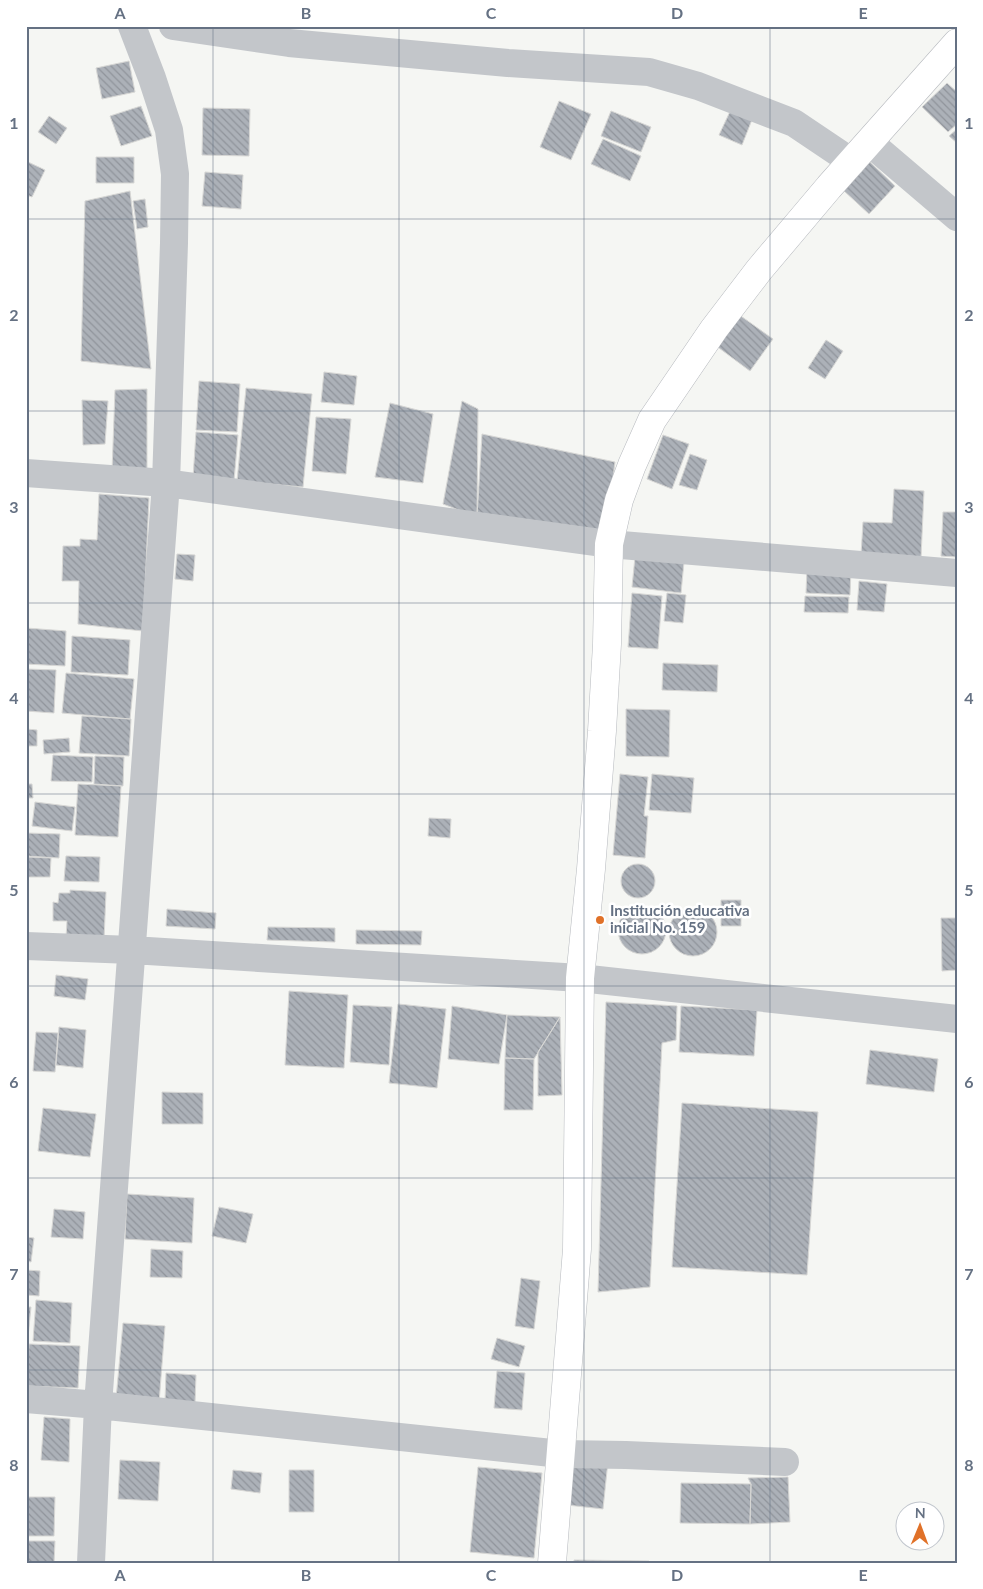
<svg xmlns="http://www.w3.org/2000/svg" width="983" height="1589" viewBox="0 0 983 1589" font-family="Lato,sans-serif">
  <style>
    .building { fill: url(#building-back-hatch); stroke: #d7d7d5 }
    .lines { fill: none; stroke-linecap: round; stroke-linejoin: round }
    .major-casing { stroke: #b6b9be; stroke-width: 29 }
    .minor { stroke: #c3c6ca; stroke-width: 28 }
    .major { stroke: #fff; stroke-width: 28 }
    .grid { fill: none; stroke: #657183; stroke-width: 1; stroke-opacity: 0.55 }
    .poi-dot { fill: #e07128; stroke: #fff; stroke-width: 2 }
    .labels { text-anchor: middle; stroke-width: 5; stroke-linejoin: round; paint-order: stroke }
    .poi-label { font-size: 15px; font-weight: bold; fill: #657183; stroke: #fff; text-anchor: start }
    .neatline { fill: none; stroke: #657183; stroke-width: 2 }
    .grid-label { font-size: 16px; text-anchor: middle; font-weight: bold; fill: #657183 }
  </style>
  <defs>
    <pattern id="building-back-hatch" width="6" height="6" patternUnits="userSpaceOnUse" patternTransform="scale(1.25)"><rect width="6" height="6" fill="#acb1b8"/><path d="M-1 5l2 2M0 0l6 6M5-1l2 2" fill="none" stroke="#90949b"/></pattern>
  </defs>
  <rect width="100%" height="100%" fill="#f5f6f3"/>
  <path class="building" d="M129 61 135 92 102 99 96 68Z
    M947 83 957 92V124L948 132 922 107Z
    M559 101 591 114 571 160 540 147Z
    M734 103 755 112 742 145 719 135Z
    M141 106 152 136 121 146 110 116Z
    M203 108 250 109 249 156 202 155Z
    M611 111 651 127 641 152 601 136Z
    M49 116 67 128 56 144 38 132Z
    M957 129V143L949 136Z
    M603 139 641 156 630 181 591 164Z
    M96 157H134V183H96Z
    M26 161 45 170 32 197 26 195Z
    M869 161 895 186 869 214 842 189Z
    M205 172 243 175 241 209 202 206Z
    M130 191 151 369 81 361 85 201Z
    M145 199 148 227 137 229 133 201Z
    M738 314 773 339 750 371 715 345Z
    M826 340 843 351 825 379 808 368Z
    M324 372 357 376 354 405 321 402Z
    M199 381 240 384 237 432 196 430Z
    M246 388 312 394 303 487 237 481Z
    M147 389V472H112L115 390Z
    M82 400 108 401 105 444 83 445Z
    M462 401 478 409 477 517 443 504Z
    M390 403 433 414 423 483 375 477Z
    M316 417 351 419 346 474 312 471Z
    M196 432 238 435 234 481 193 478Z
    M482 434 615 462 606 533 477 517Z
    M663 435 689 444 672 489 647 479Z
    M690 454 707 460 697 490 679 485Z
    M894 489 924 491 921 558 861 555 863 522 892 523Z
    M99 494 149 498 143 631 78 624 79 581H62L63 546H80V539L97 540Z
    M943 512H957V557L941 556Z
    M177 554 195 555 193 581 175 579Z
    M635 557 684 562 681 593 632 587Z
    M807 567 851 569 850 595 806 593Z
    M859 581 887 584 884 612 857 610Z
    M632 593 662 596 658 649 628 647Z
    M667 593 686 595 683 623 664 621Z
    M805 596 849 597 848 613 804 612Z
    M26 628 66 631 65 666 26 664Z
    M72 636 130 640 128 675 71 672Z
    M663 663 718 665 717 692 662 690Z
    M26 669 56 670 54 713 26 711Z
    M66 673 134 679 130 719 62 713Z
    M626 709 670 710 669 757 626 756Z
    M82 716 131 719 129 756 79 753Z
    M26 729 37 730V746H26Z
    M69 738 70 752 44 754 43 740Z
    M53 755 93 757 92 782 51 781Z
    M95 756 124 757 123 786 94 784Z
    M620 774 648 777 644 816H648L645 858 613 855Z
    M652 774 694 778 691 813 649 810Z
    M26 784H32L33 798H26Z
    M78 784 121 786 118 837 75 835Z
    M35 802 75 807 72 831 32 826Z
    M429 818 451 819 450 838 428 836Z
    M26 833 60 834 59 858 26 856Z
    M66 856 100 857 99 882 64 881Z
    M26 857 51 858 50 877H26Z
    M621 881a17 17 0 1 1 34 0a17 17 0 1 1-34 0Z
    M70 890 106 892 104 940 66 938 67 921H53V902L58 903 59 893H70Z
    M721 900H741V926H721Z
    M618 930a24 24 0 1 1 48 0a24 24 0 1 1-48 0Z
    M669 932a24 24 0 1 1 48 0a24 24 0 1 1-48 0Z
    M167 909 216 913 215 929 166 926Z
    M941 918H957V970L942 971Z
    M268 927 335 928V942L267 940Z
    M356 930 422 931 421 945 356 944Z
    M56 975 88 979 85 1000 54 996Z
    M289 991 348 995 344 1068 285 1065Z
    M606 1002 677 1006 676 1040 662 1043 650 1287 598 1292Z
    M398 1004 446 1009 437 1088 389 1083Z
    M353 1005 392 1007 389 1065 350 1062Z
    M452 1006 507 1015 499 1064 448 1059Z
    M681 1006 757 1010 754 1056 679 1052Z
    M507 1015 560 1017 534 1059 505 1058Z
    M560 1017 562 1095 538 1096V1052Z
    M59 1027 86 1030 83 1068 56 1065Z
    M36 1032 58 1033 55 1072 33 1071Z
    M870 1050 938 1059 934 1092 866 1084Z
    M505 1058 534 1059 533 1110H504Z
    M162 1092 203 1093V1124H162Z
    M682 1103 818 1112 807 1275 672 1267Z
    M43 1108 96 1114 90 1157 38 1151Z
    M127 1194 194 1198 192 1243 125 1239Z
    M219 1207 253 1214 246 1243 212 1236Z
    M54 1209 85 1212 83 1239 51 1237Z
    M26 1237 34 1238 31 1262 26 1261Z
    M151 1249 183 1251 182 1278 150 1277Z
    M26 1270 40 1271 39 1296 26 1295Z
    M521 1278 540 1281 534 1329 515 1326Z
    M36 1300 72 1303 70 1343 33 1341Z
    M26 1307H31L28 1337H26Z
    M123 1323 165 1326 159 1403 116 1399Z
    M497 1338 525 1346 519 1367 491 1359Z
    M29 1344 80 1346 78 1388 27 1386Z
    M497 1371 525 1373 522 1410 494 1408Z
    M166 1373 196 1375 195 1403 165 1401Z
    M44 1417 70 1419 69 1462 41 1460Z
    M572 1457 608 1461 603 1509 567 1505Z
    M120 1460 160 1462 158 1501 118 1499Z
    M478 1467 542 1473 534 1558 470 1552Z
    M233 1470 262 1473 260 1493 231 1489Z
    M289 1470H314V1512H289Z
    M788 1477 790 1522 750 1524 751 1484 748 1478Z
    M681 1483 751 1484 750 1524 680 1523Z
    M26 1497H55L54 1536H26Z
    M26 1541H55L54 1563H26Z
    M574 1560 649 1561V1563H574Z"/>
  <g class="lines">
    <g class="major-casing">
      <path id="major" d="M552 1563 577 1249 580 978 591 869 602 731 607 644 609 544 619 500 632 465 652 420 714 329 759 270 829 187 957 43"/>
    </g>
    <path class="minor" d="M173 26 289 43 508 63 649 72 698 86 794 123 852 162
      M869 142 957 217
      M26 473 166 483 609 544 957 573
      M26 946 132 950 580 978 957 1019
      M26 1399 98 1405 561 1454 626 1455 785 1462
      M91 1563 98 1405 166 483 174 243 175 174 169 130 152 78 132 26"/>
    <use href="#major" class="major"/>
  </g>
  <path class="grid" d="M213 26V1563M399 26V1563M584 26V1563M770 26V1563M26 219H957M26 411H957M26 603H957M26 794H957M26 986H957M26 1178H957M26 1370H957"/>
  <circle class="poi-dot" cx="600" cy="920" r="5"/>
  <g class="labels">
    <g class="poi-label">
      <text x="610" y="916">Institución educativa<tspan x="610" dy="17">inicial No. 159</tspan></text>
    </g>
  </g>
  <rect width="983" height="1589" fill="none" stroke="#ffffff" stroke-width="55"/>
  <g transform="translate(920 1526) rotate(1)"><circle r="24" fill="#ffffff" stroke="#c1c6cd"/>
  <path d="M0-4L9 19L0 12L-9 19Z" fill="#e07128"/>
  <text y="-8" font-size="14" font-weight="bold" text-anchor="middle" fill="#657183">N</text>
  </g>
  <rect x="28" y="28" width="928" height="1534" class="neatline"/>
  <g class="grid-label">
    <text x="120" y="19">A</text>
    <text x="306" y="19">B</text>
    <text x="491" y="19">C</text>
    <text x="677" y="19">D</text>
    <text x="863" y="19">E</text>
    <text x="14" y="129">1</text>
    <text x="969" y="129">1</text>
    <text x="14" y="321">2</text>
    <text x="969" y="321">2</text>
    <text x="14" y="513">3</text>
    <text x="969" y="513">3</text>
    <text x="14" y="704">4</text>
    <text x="969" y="704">4</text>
    <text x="14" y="896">5</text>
    <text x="969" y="896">5</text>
    <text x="14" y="1088">6</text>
    <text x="969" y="1088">6</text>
    <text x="14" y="1280">7</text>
    <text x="969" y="1280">7</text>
    <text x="14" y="1471">8</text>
    <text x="969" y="1471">8</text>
    <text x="120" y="1581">A</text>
    <text x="306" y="1581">B</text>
    <text x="491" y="1581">C</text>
    <text x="677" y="1581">D</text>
    <text x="863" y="1581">E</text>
  </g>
</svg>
